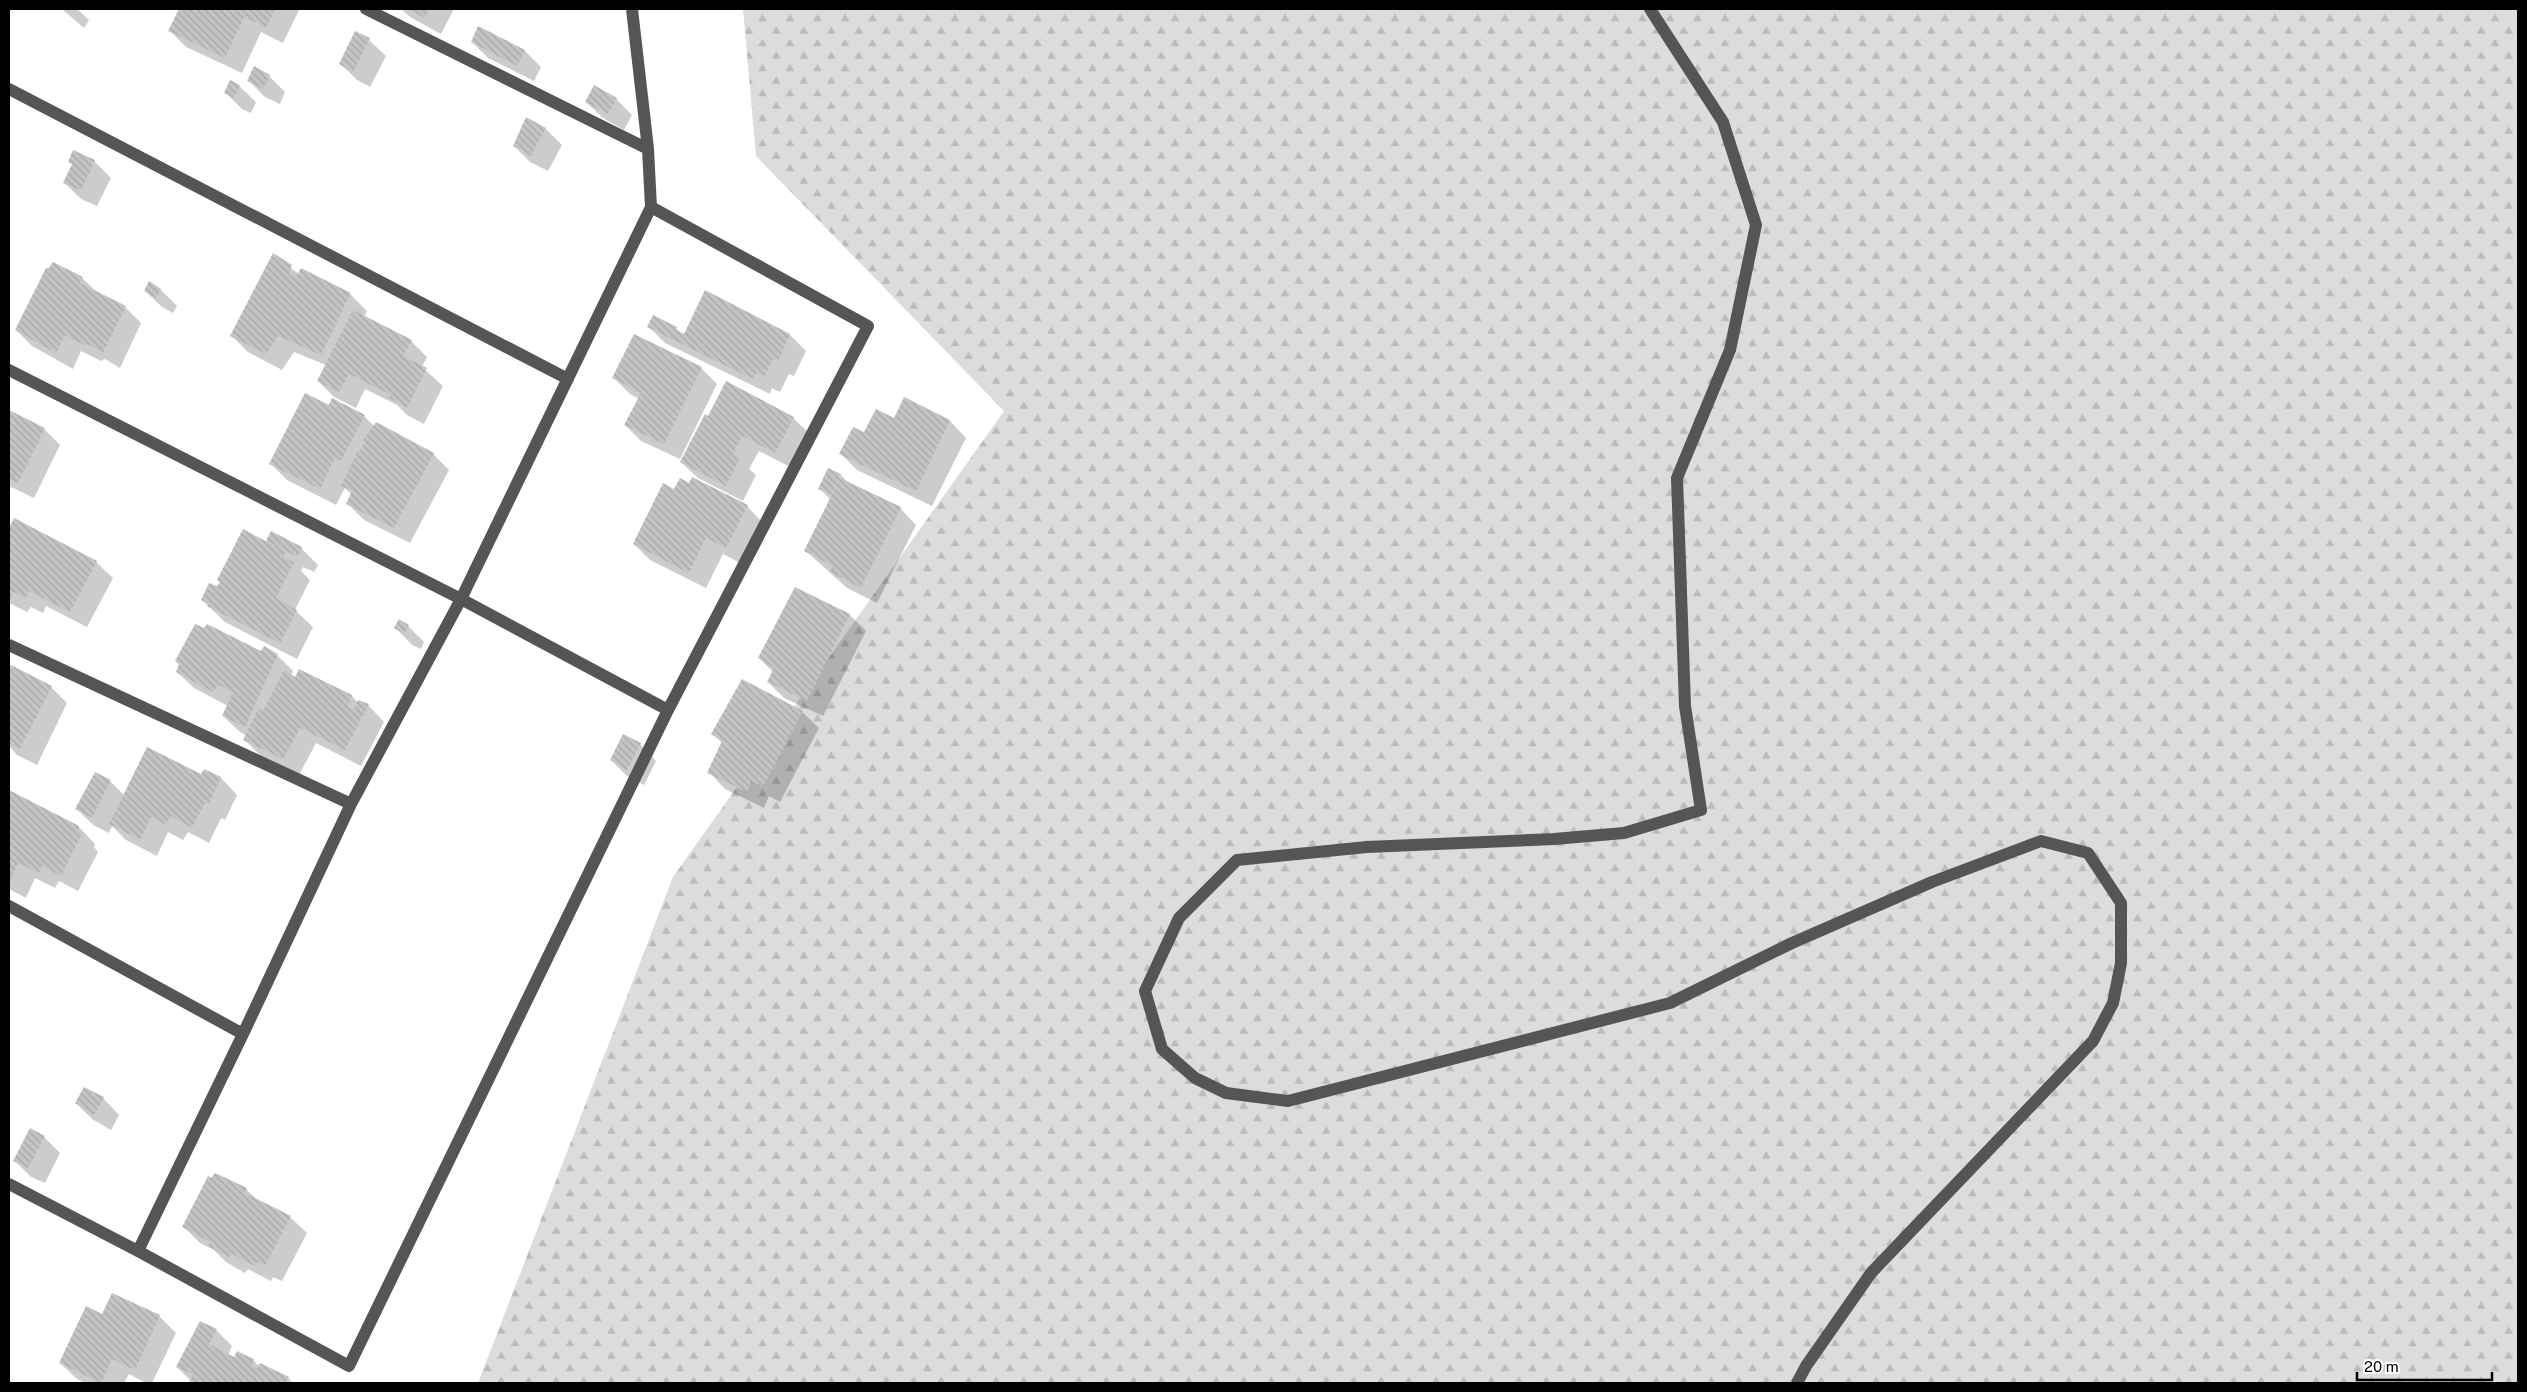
<svg xmlns="http://www.w3.org/2000/svg" width="2527" height="1392" viewBox="0 0 2527 1392" font-family="'Public Sans',sans-serif">
  <style>
    .forest { fill: url(#forest-firs) }
    .shadow { fill: #0003 }
    .building { fill: url(#building-back-hatch) }
    .lines { fill: none; stroke-linecap: round; stroke-linejoin: round }
    .minor { stroke: #555; stroke-width: 12 }
  </style>
  <defs>
    <pattern id="forest-firs" width="22" height="20" patternUnits="userSpaceOnUse" patternTransform="scale(1.25)"><rect width="22" height="20" fill="#dcdcdc"/><path d="M5 1l3.5 6h-7zM16 11l3.5 6h-7z" fill="#bbb"/></pattern>
    <pattern id="building-back-hatch" width="6" height="6" patternUnits="userSpaceOnUse" patternTransform="scale(1.25)"><rect width="6" height="6" fill="#c4c4c4"/><path d="M-1 5l2 2M0 0l6 6M5-1l2 2" fill="none" stroke="#a7a7a7"/></pattern>
  </defs>
  <rect width="100%" height="100%" fill="#fff"/>
  <path class="forest" d="M743 9H2518V1383H478L673 877 1004 411 756 156Z"/>
  <path class="shadow" d="M77 9 89 20 84 28 63 10Z
    M185 9H298L299 10 283 43 261 32 242 73 186 47 170 31Z
    M401 9H454L441 34 410 17Z
    M369 40 386 56 370 87 357 80 341 64Z
    M472 42 525 51 541 67 534 81 488 58Z
    M269 76 285 92 280 104 265 97 248 80Z
    M239 86 256 102 251 113 242 109 225 92Z
    M616 99 632 115 624 130 603 118 586 102Z
    M527 119 546 129 562 145 548 171 530 162 514 146Z
    M74 151 94 161 111 178 97 206 81 199 65 183 73 165 69 161Z
    M273 255 299 274 302 270 350 294 367 311 364 317 411 341 427 357 422 367 443 386 424 424 407 415 397 405 365 389 356 408 334 397 318 381 326 365 294 352 282 370 248 352 232 336Z
    M82 278 99 294 125 307 141 323 120 368 105 359 101 361 81 351 73 369 32 346 16 330Z
    M161 290 177 306 173 313 162 307 145 291Z
    M649 327 676 328 684 336 790 335 806 351 794 376 789 374 780 392 772 388 770 394 665 343Z
    M701 368 717 384 680 459 641 441 625 425 639 399 630 394 614 378Z
    M905 399 950 421 966 438 932 506 857 470 841 454 865 433 895 420Z
    M329 407 364 416 374 426 433 454 449 470 410 543 364 520 348 504 352 495 345 488 336 505 287 480 271 464Z
    M9 411 44 429 60 445 34 498 9 486Z
    M709 417 793 418 810 434 792 468 759 451 749 469 756 475 743 501 698 478 681 462Z
    M841 475 850 485 900 508 916 525 877 603 847 588 806 551 831 500 819 488Z
    M674 490 747 506 763 523 742 564 723 554 706 588 650 560 634 544Z
    M14 520 96 562 113 578 87 627 46 606 43 613 31 607 27 612 9 603V531Z
    M272 533 301 548 318 565 314 572 303 567 301 571 310 580 295 610 313 627 297 659 225 622 202 600 218 588 221 583 218 580 266 543Z
    M795 589 850 615 866 631 823 716 784 698 768 682 773 672 759 658Z
    M408 626 424 642 421 649 412 645 396 628Z
    M262 653 277 655 293 671 291 676 296 678 300 671 352 696 358 703 368 705 384 722 361 766 316 743 299 775 261 756 245 740 247 736 240 732 223 716 228 706 194 688 177 672Z
    M12 667 51 687 67 703 37 765 17 755 9 746V673Z
    M802 712 819 728 780 802 769 796 764 808 725 789 709 772 723 744 713 734Z
    M640 744 656 761 644 785 627 776 611 760Z
    M204 771 221 778 237 795 225 820 221 818 209 843 188 832 183 840 168 832 157 856 126 840 112 826 109 833 93 825 77 809 110 781 124 795 201 776Z
    M9 792 79 827 95 844 94 847 98 852 78 891 59 881 55 888 35 878 26 898 9 889Z
    M103 1098 119 1115 111 1130 92 1119 76 1103Z
    M44 1137 60 1153 45 1183 31 1177 14 1160Z
    M246 1189 257 1200 290 1217 307 1233 282 1281 273 1277 271 1281 248 1269 245 1273 226 1262 214 1250 200 1243 183 1226Z
    M103 1316H159L176 1333 152 1383H146L129 1374 124 1383H85L77 1379 60 1363Z
    M216 1330 232 1346 228 1355 235 1359 253 1360 259 1366 288 1378 293 1383H190L191 1381 177 1367Z"/>
  <path class="building" d="M179 9H275L266 27 244 17 225 58 168 31Z
    M407 9H430L425 18Z
    M478 26 525 50 517 66 471 42Z
    M355 31 370 38 353 72 339 64Z
    M254 66 270 75 263 89 247 81Z
    M230 80 240 85 234 98 224 93Z
    M594 85 617 98 608 114 585 102Z
    M526 117 546 128 531 156 513 146Z
    M73 150 95 160 81 191 63 183 72 164 68 162Z
    M273 253 292 265 289 274 296 277 301 268 351 293 321 355 278 336 266 354 230 336Z
    M53 262 83 277 80 283 126 306 103 353 88 344 84 345 65 335 56 353 15 330 46 268H49Z
    M149 281 161 289 156 298 144 291Z
    M705 290 790 334 778 361 773 359 764 377 756 373 753 379 647 327 653 315 677 327 676 330 684 334Z
    M353 310 412 340 403 356 427 368 407 408 389 398 391 395 349 374 339 392 317 381Z
    M634 334 702 367 664 444 624 425 641 393 612 378Z
    M726 381 794 417 775 453 742 436 733 454 740 458 726 486 680 462 705 414 708 416Z
    M305 393 329 405 332 398 365 415 341 461 335 458 320 489 269 464Z
    M904 397 950 420 916 491 839 454 853 427 864 432 876 409 894 418Z
    M9 410 45 428 18 483 9 479Z
    M376 422 434 453 394 528 346 504 352 491 341 486 358 450 360 451 365 441 363 440Z
    M828 468 841 474 831 495 818 489Z
    M692 477 748 505 726 548 706 538 689 573 633 544 663 483 674 489 680 478 689 483Z
    M840 478 901 507 861 588 829 572 833 566 804 551Z
    M14 518 97 561 70 612 29 591 26 598 14 592 11 597 9 596V528Z
    M243 529 286 552 283 557 294 562 276 598 297 610 280 643 207 606 209 604 201 600 209 583 217 586 220 582 217 580Z
    M271 531 302 547 297 557 266 541Z
    M795 587 850 614 807 701 767 682 774 668 758 658Z
    M399 619 409 625 404 634 394 628Z
    M195 624 204 628 207 624 261 651 264 646 278 654 245 727 222 716 233 692 218 685 213 692 176 672 179 664 175 661Z
    M11 665 52 686 20 749 9 744V670Z
    M299 669 352 695 348 707 354 710 358 700 369 704 345 750 300 728 283 759 243 740 258 709 263 711 284 670 295 677Z
    M742 679 803 711 763 787 752 781 747 792 707 773 722 741 711 734Z
    M623 734 641 743 627 770 610 760Z
    M147 747 201 774 204 769 221 777 209 804 205 803 192 828 171 816 166 825 151 817 140 840 109 824Z
    M95 772 111 780 92 818 75 809Z
    M9 790 79 826 78 831 82 834 61 876 42 866 39 873 18 863 9 883Z
    M84 1087 104 1097 94 1115 75 1103Z
    M30 1128 45 1136 28 1168 13 1161Z
    M215 1173 247 1188 245 1193 291 1216 265 1266 257 1262 255 1266 232 1254 229 1257 208 1246 210 1242 182 1227 208 1176 211 1178Z
    M112 1293 160 1315 135 1370 112 1359 101 1383 59 1363 86 1306 102 1314Z
    M200 1321 217 1329 209 1344 234 1357 237 1351 254 1359 252 1365 257 1368 260 1363 289 1377 285 1383H189L193 1375 176 1367Z"/>
  <g class="lines">
    <path class="minor" d="M366 9 648 149
      M1650 9 1723 122 1756 225 1730 350 1677 478 1685 706 1701 810 1624 833 1554 839 1367 847 1237 860 1179 918 1145 991 1162 1049 1195 1078 1226 1093 1288 1101 1670 1003 1792 943 1932 882 2041 841 2088 853 2121 903V963L2113 1003 2093 1041 1871 1273 1806 1366 1797 1383
      M9 89 568 379
      M9 370 461 599 668 710
      M9 645 351 804
      M9 906 243 1034
      M9 1184 138 1251 349 1366 668 710 868 326 651 207
      M138 1251 243 1034 351 804 461 599 651 207 648 149 632 9"/>
  </g>
  <rect width="2527" height="1392" fill="none" stroke="#000000" stroke-width="20"/>
  <path d="M2357 1372v8h135v-8" fill="none" stroke="#000000" stroke-width="2.5"/>
  <text x="2364" y="1372" font-size="15" fill="#000000" stroke="#ffffff" stroke-width="4" paint-order="stroke">20 m</text>
</svg>
